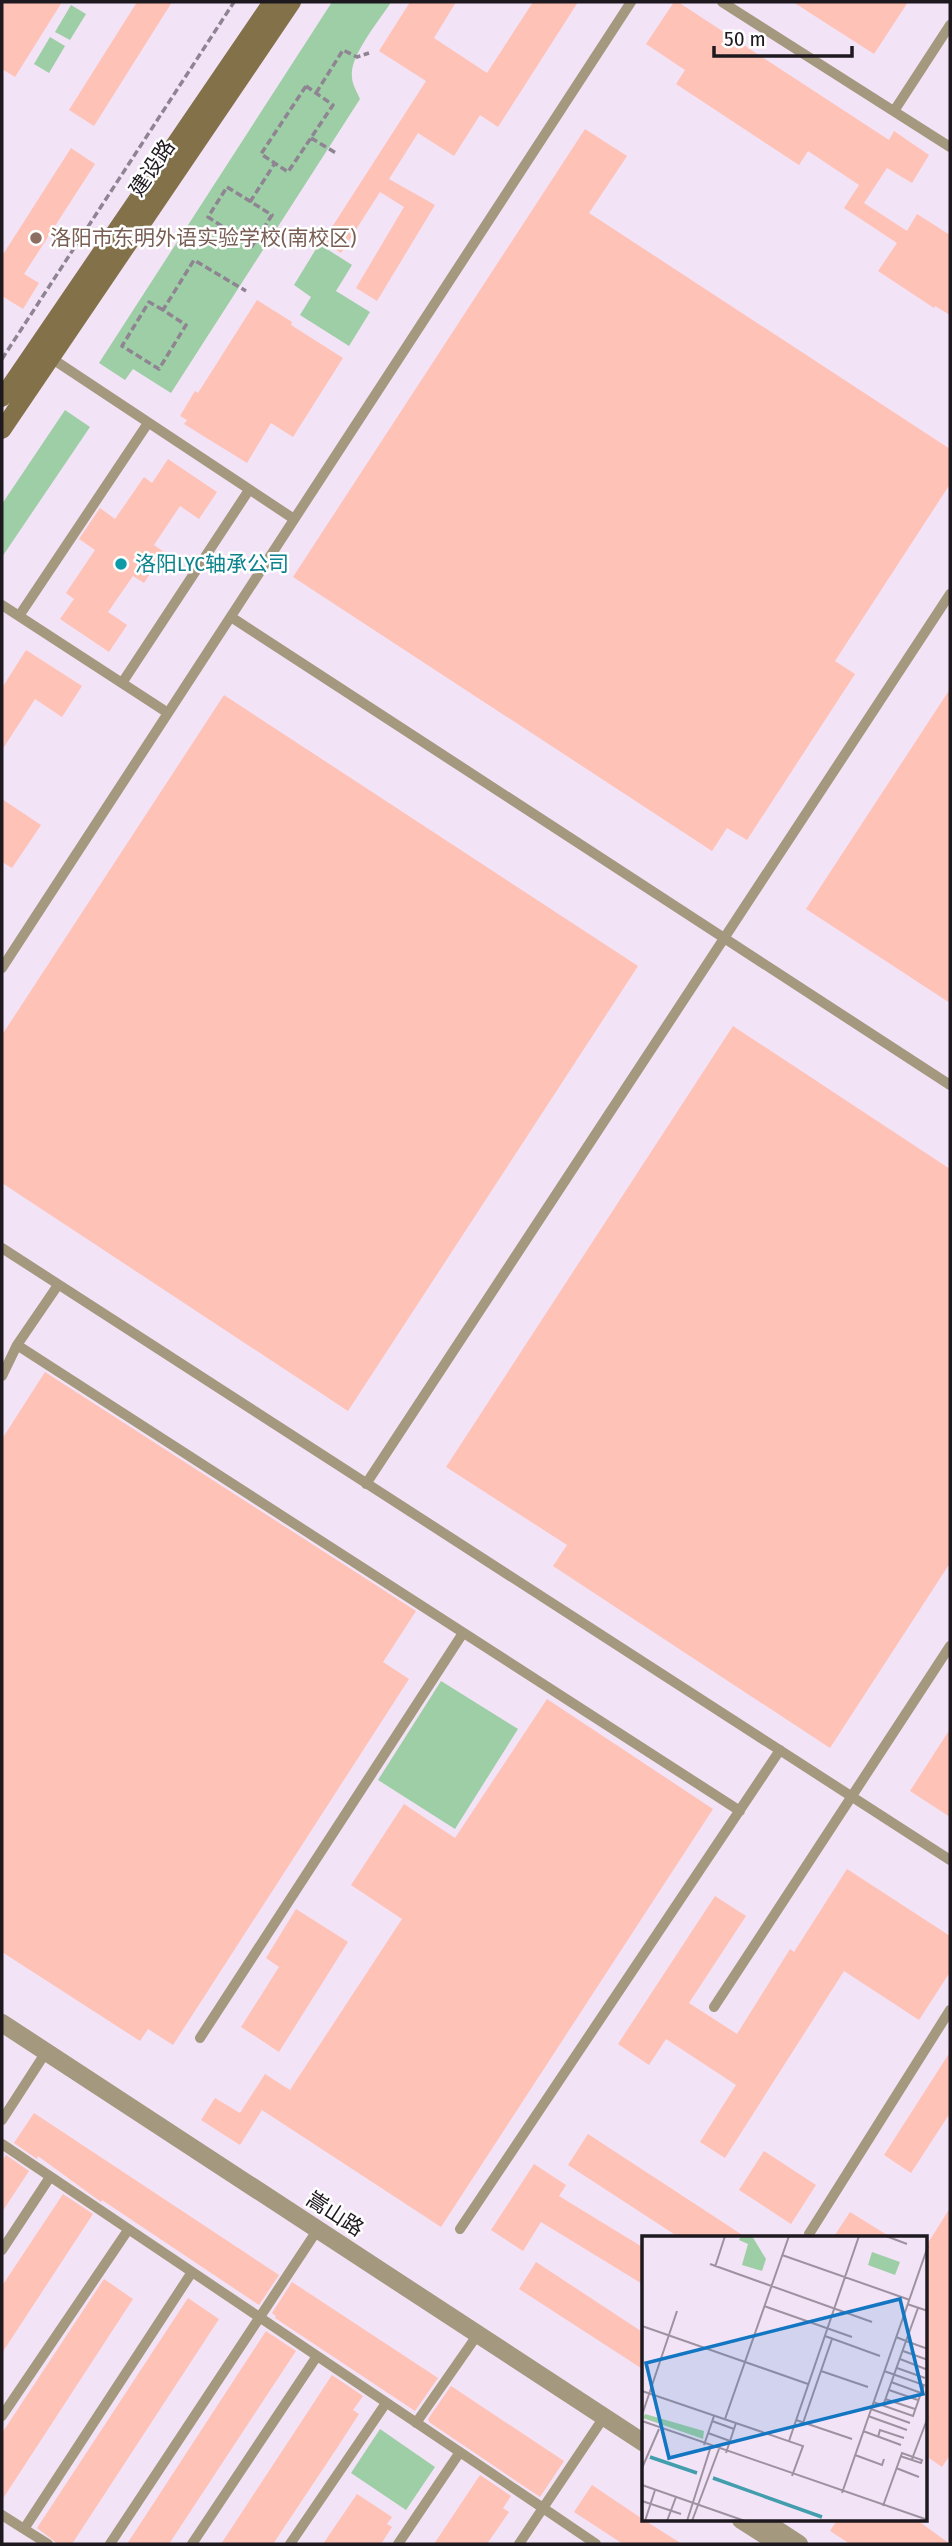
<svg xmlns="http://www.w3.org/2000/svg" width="952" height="2546" viewBox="0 0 952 2546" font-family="'Fira Sans Condensed','Noto Sans SC',sans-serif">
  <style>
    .green { fill: #9dcea5 }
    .building { fill: #fec2b6 }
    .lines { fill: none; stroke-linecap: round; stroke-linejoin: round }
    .path { stroke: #8f8492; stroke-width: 3.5; stroke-dasharray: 7 3.5; stroke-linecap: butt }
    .lane { stroke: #a4987e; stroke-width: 10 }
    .street { stroke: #a4987e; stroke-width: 18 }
    .secondary { stroke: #827149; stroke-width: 18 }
    .education-dot { fill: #8d6e63; stroke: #fff; stroke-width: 2.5 }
    .culture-dot { fill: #0f9aa8; stroke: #fff; stroke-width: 2.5 }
    .labels { text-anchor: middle; stroke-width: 5; stroke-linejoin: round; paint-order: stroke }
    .street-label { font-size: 21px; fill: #1e181f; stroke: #fff }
    .education-label { font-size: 21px; fill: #785e54; stroke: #fff; text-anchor: start }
    .culture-label { font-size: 21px; fill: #0d838f; stroke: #fff; text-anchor: start }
    .inset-river { fill: none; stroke: #429ead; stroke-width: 3.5 }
    .inset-road { fill: none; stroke: #9e92a1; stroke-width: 2 }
    .view { fill: #1276c2; fill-opacity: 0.15; stroke: #1276c2; stroke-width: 3.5 }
    .inset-edge { fill: none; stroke: #1e181f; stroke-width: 3.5 }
  </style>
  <rect width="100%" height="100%" fill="#f3e3f7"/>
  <path class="green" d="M332 2H391C380 20 349 56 352 77 352 84 357 92 360 99L171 393 133 369 125 380 99 363Z
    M71 5 86 14 70 40 55 32Z
    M50 37 65 46 49 73 34 64Z
    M319 244 352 265 336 291 370 312 349 346 300 315 311 297 294 285Z
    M65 410 90 427 2 557V504Z
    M441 1681 518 1729 455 1829 378 1780Z
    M380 2429 435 2467 406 2510 351 2473Z"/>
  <path class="building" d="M2 2H62L15 77 2 69Z
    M137 2H172L94 126 69 110Z
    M410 2H456L434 38 487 73 533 2H578L498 127 480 115 454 156 418 133 389 179 435 205 377 301 356 288 404 207 380 192 341 253 323 241 426 81 379 51Z
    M674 2H678L889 140 894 131 929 155 912 183 887 168 864 203 907 231 917 214 950 235V315L935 306 934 308 878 271 897 243 844 208 859 185 808 151 799 165 676 84 685 70 646 44Z
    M793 2H908L874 54Z
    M585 129 627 156 589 213 950 449V484L835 661 855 674 747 840 727 828 712 851 293 577Z
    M71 148 95 164 24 274 39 283 23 309 2 296V256Z
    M257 300 292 322 291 325 343 358 293 437 271 423 247 463 184 424 187 420 180 416 195 391 198 393Z
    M168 459 217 492 199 519 180 506 154 545 164 552 144 583 133 576 108 612 127 625 109 652 60 619 74 599 66 593 95 550 79 539 100 508 115 519 144 477 152 483Z
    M26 650 82 686 62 717 35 699 2 750V688Z
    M950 689V1003L806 909Z
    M224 695 638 966 348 1411 2 1183V1035Z
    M2 799 41 825 12 868 2 862Z
    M733 1026 950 1169V1563L830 1748 553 1566 567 1545 446 1467Z
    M45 1372 416 1611 383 1662 409 1679 173 2045 148 2029 140 2041 2 1952V1439Z
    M547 1699 713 1809 441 2227 262 2110 240 2145 201 2120 215 2098 240 2113 265 2074 290 2090 402 1919 351 1885 404 1804 455 1838Z
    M950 1729V1817L910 1791Z
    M847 1869 950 1936V1972L919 2020 844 1971 725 2158 700 2142 736 2085 666 2039 649 2065 618 2044 715 1896 746 1916 689 2003 737 2034 790 1949 794 1952Z
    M296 1909 348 1942 279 2052 241 2027 279 1967 266 1958Z
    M950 2052V2113L911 2173 884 2155Z
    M34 2113 279 2275 259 2305 102 2200 101 2202 38 2156 37 2159 14 2143Z
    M588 2134 747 2238H680L568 2165Z
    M764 2151 816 2185 791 2224 739 2190Z
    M6 2155 29 2171 2 2212V2161Z
    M534 2164 566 2185 559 2196 644 2248V2285L541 2222 523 2251 491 2230Z
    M63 2194 93 2214 2 2353V2286Z
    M950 2208V2455L942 2467 926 2456V2246Z
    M850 2212 892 2238H833Z
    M536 2262 644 2333V2370L519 2289Z
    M104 2279 133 2299 2 2500V2433Z
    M292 2282 438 2378 415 2411 275 2318 276 2316 272 2313Z
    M188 2298 219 2319 72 2544H58L37 2528Z
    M266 2331 296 2351 169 2544H127Z
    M332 2375 363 2396 353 2410 359 2414 337 2448 273 2544H221Z
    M451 2386 564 2461 540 2497 429 2422 428 2419Z
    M480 2475 511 2496 503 2508 509 2512 487 2544H434Z
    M592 2485 644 2520 682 2544H623L574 2512Z
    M357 2494 392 2517 387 2524 392 2527 381 2544H323Z
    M837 2520H917L950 2544H850L830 2531Z"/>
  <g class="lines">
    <path class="path" d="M306 86 333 105 288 172 261 154Z
      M316 93 343 50 357 57 369 53
      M311 138 336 153
      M227 187 272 215 252 246 208 217Z
      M250 202 275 163
      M163 310 149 302 122 346 159 369 186 325 163 310 194 260 246 291
      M2 359 234 2"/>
    <path class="lane" d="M722 2 950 147
      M894 111 950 25
      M48 356 294 519
      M2 605 168 713
      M19 616 148 423
      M231 617 950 1085
      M122 683 249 490
      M2 968 631 2
      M2 1248 950 1860
      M17 1345 740 1811
      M2 1376 17 1345 58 1285
      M366 1484 950 594
      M714 2007 950 1646
      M200 2038 463 1633
      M2 2120 46 2052
      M2 2144 543 2508 519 2544
      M460 2229 780 1750
      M809 2234 950 2010
      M2 2250 50 2177
      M2 2416 128 2230
      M416 2423 478 2334
      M2 2515 24 2529
      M48 2544 24 2529 192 2272
      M110 2544 318 2229
      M192 2544 317 2356
      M290 2544 386 2403
      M398 2544 460 2452
      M596 2544 543 2508 604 2417"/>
    <path class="street" d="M2 2023 644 2443
      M741 2520 779 2544
      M770 2525 799 2544"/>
    <path class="secondary" d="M2 398 272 2
      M2 430 292 2"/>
  </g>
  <circle class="education-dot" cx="36" cy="238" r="7"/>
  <circle class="culture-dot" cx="121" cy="564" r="7"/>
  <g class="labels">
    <g class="street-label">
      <text transform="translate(152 168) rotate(-56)" y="7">建设路</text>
      <text transform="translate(335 2214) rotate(33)" y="7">嵩山路</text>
    </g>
    <g class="education-label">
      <text x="50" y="245">洛阳市东明外语实验学校(南校区)</text>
    </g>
    <g class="culture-label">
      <text x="135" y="571">洛阳LYC轴承公司</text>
    </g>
  </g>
  <g transform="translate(642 2236)">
    <rect width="285" height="285" fill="#f3e3f7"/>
    <path d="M99 0H110L124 23 120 35 100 29 106 8 97 4ZM230 16 258 26 253 39 226 29ZM3 178 62 195 61 203 1 182Z" fill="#9dcea5"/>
    <path class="inset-river" d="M8 221 55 237M71 242 180 281"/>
    <path class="inset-road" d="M244 0 265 8M140 19 268 64M68 28 230 86M73 31 83 0M265 68 286 75M122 70 210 101M0 90 166 148M183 100 238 120M254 101 264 105 276 72M261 115 286 124M258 123 286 134M255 132 283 142M179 135 226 151M242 135 282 149 279 157 249 146M247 154 276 164M0 155 161 210 150 240M243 163 273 173M231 166 271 180 279 157M241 170 264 105 286 113M229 173 268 187M0 179 35 75M226 180 265 194M83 183 147 0M154 184 210 203M0 185 286 284M70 185 92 193M161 187 190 103M221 195 259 209M66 197 88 205M236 201 238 194 262 202M147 205 217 0M62 209 72 180M84 217 94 187M213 219 240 229 242 223M270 223 286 181M0 232 17 193M254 232 277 241M0 249 103 285M200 257 286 10M0 265 39 278M241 270 260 217 280 224 279 227 258 220M3 285 13 254M25 285 34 261M45 285 69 210M50 285 77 213"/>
    <path class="view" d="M258 63 281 158 27 222 4 127Z"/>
    <rect width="285" height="285" class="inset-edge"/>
  </g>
  <rect width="952" height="2546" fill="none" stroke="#1e181f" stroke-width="7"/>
  <path d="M714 46v10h138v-10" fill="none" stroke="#1e181f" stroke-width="3.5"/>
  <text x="724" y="46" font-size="21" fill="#1e181f" stroke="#ffffff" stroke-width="5" paint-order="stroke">50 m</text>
</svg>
